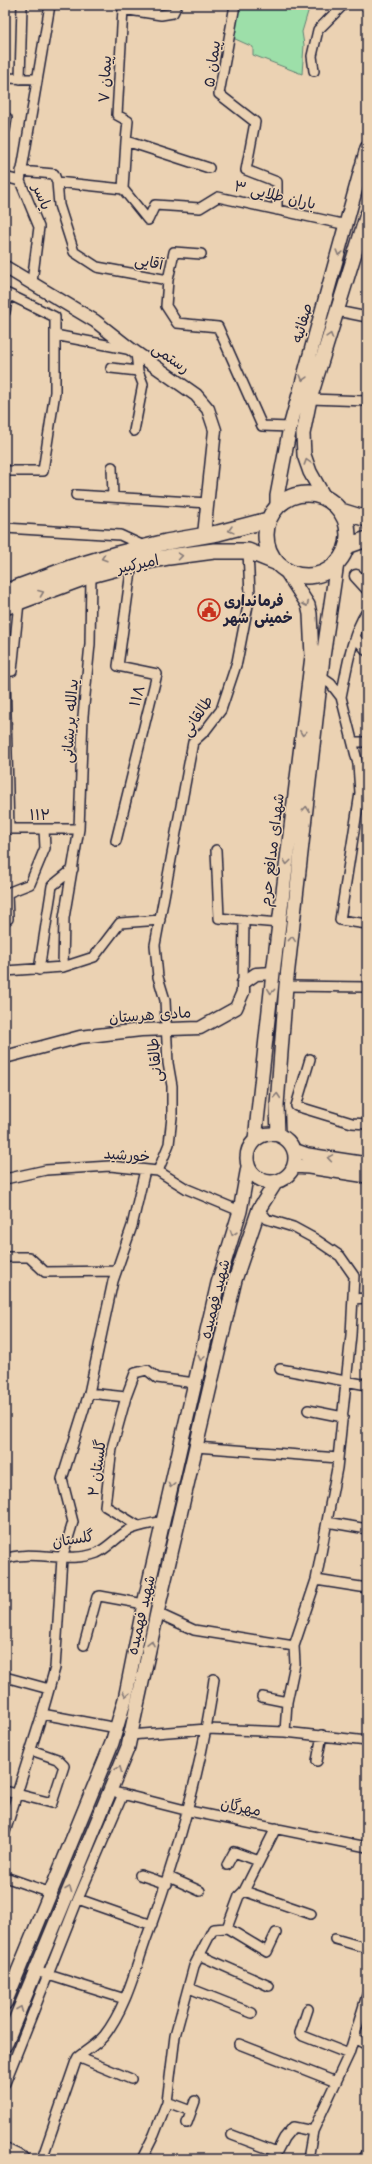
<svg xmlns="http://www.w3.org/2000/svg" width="372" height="2164" viewBox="0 0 372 2164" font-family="'Comic Neue','Playpen Sans Arabic',sans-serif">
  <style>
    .green { fill: #9ddfa9; stroke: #608072 }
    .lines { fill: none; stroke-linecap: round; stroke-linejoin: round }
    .minor-casing { stroke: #22223b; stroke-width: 12 }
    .tertiary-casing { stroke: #22223b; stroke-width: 15 }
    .secondary-casing { stroke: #22223b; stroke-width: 16 }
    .primary-casing { stroke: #22223b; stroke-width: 18 }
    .minor { stroke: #ebd2b3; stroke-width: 9 }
    .tertiary { stroke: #ebd2b3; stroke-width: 12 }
    .secondary { stroke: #ebd2b3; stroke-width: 13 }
    .primary { stroke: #ebd2b3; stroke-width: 15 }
    .oneway { stroke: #867a77 }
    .labels { text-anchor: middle; stroke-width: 3; stroke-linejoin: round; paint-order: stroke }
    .street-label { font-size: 15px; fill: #22223b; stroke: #ebd2b3 }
    .poi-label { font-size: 15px; font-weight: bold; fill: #22223b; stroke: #ebd2b3; text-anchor: start }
  </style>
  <rect width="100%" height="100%" fill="#ebd2b3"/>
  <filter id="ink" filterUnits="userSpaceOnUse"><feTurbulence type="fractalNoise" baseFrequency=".025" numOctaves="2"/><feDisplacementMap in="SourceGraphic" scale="8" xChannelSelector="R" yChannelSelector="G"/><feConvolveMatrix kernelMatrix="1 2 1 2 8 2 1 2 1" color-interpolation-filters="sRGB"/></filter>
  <g filter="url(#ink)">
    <path class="green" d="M235 5H310L302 32 304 45 302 74 253 55V47L233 38Z"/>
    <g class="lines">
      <g class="minor-casing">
        <path id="minor" d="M177 5 173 13 161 15 123 9 117 115 128 121 126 141 209 168
          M235 5 219 94 255 122 246 170 277 182V210
          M314 71 312 56 318 30 343 5
          M5 78 37 79
          M20 79 22 5
          M5 118H7L5 130
          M21 171 54 174 57 182 59 205 74 252 97 267 168 280 166 306 177 323 218 327 262 426 290 427
          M5 177 20 181
          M57 182 123 189 148 220 155 205 200 208 218 197 347 225
          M123 189 126 141
          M168 280 174 252 201 254
          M32 282 39 227 20 181 50 5
          M5 293 8 294 5 312
          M337 311 367 317
          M55 335 132 350
          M111 368 138 371 136 353
          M310 399 367 401
          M134 431 143 384 138 371
          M112 467 113 497
          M5 471H43L55 392V317L8 294
          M76 495 208 503
          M5 528 120 535 146 547
          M355 637 367 651
          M5 672 12 671 19 602
          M5 676 9 829H79
          M321 677 331 684 341 697 358 764 360 793 340 920 367 924
          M341 697C347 668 351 636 367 611
          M353 742H367
          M116 841 157 674 118 666 132 564
          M216 850 219 918 279 923
          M8 919 7 893 30 884 45 848 44 829
          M63 967 64 918 79 829 83 716 90 644 91 575
          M39 970 52 886 73 869
          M5 971 63 967 94 957 120 923 160 920
          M243 983 244 920
          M286 986 367 987
          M310 1059 296 1106 352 1123 367 1124
          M158 1171 169 1144 172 1117V1086L168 1063 165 1000 158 977 155 945 193 742 205 731 221 710 237 662 250 595 248 551
          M5 1179 46 1170 110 1166 158 1171 187 1189 240 1211
          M259 1209 267 1219 293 1227 315 1239 340 1256 354 1276 351 1335 337 1468 316 1580 294 1646 295 1664 287 1702 285 1732
          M5 1257H29L45 1272 116 1271
          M353 1299 367 1298
          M280 1369 367 1385
          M89 1393 126 1397 135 1373 147 1370 157 1378 195 1383
          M126 1397 112 1448 105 1506 138 1526
          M308 1410 343 1417
          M196 1447 338 1458
          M327 1522 367 1529
          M5 1559C29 1549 69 1564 97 1553 108 1548 117 1537 127 1531 138 1525 151 1524 163 1521
          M316 1580 367 1588
          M157 1613 194 1630 294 1646
          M84 1645 97 1597 100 1596 144 1604
          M5 1677 49 1689
          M262 1697 287 1702
          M117 1728 42 1714 55 1668 62 1558 73 1522 62 1479 89 1393 113 1281 132 1226 145 1170
          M130 1735 207 1729 285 1732 367 1741
          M317 1761 322 1735
          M5 1791 52 1803 64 1766 57 1759 31 1750
          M118 1793 189 1811 367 1847
          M5 1832 42 1714
          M227 1865 234 1852 259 1861
          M140 1875 167 1884
          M5 1877 51 1893
          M169 1877 200 1891
          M244 1891 311 1914
          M78 1899 152 1925
          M227 1928 267 1952 276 1933
          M335 1939 367 1948
          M199 1955 269 1986
          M42 1973 125 1999
          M189 1988 252 2013
          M308 2009 300 2033 303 2036 349 2054
          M354 2038 367 2045
          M239 2044 336 2082
          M78 2057 131 2079
          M5 2083 78 1899 123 1794
          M167 2102 191 2111
          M187 2123 195 2101
          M232 2135 277 2152
          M42 2159 76 2061 78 2057C86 2051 97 2044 104 2036 125 2009 134 1974 145 1942 177 1856 202 1770 214 1679
          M142 2159 154 2135 167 2102 175 2036 194 1966 213 1929 227 1928 239 1896 244 1891 276 1828
          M273 2159 284 2138 293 2127 313 2131
          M308 2159 313 2131 349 2054 367 1995
          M363 2159 367 2153"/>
      </g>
      <g class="tertiary-casing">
        <path id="tertiary" d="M5 267 95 321 132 350 196 395 208 409 215 430 204 535
          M356 576 367 588
          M5 1057 80 1037 141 1030 200 1028 236 1008 243 992V983L256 974 273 973
          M5 2150 24 2159"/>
      </g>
      <g class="secondary-casing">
        <path id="secondary" d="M324 497 310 472 304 455 303 434 310 399 367 214
          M277 508V496L290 427 367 148
          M247 1158a24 24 0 1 1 48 0a24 24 0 1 1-48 0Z
          M278 1135 277 1105 286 986 323 657 337 563
          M255 1140 273 973 312 656 310 614 308 605 286 571
          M294 1150 308 1155 367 1164
          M294 1166 309 1167 367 1176
          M5 2003 112 1743 125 1699 144 1604 218 1283 240 1211 248 1167
          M5 2045 128 1747 157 1613 235 1280 259 1209 276 1182"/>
      </g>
      <g class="primary-casing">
        <path id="primary" d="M266 535a41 41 0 1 1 82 0a41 41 0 1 1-82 0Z
          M341 511 367 519
          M347 546 367 539
          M5 592 70 568 117 554 166 542 218 533 268 520
          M5 607 91 575 132 564 169 557 214 551H248L275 562"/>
      </g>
      <use href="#minor" class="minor"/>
      <use href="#tertiary" class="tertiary"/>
      <use href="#secondary" class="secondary"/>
      <use href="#primary" class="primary"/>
    </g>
    <defs><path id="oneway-chevron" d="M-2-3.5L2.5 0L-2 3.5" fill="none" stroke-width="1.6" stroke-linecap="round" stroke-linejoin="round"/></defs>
    <g class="oneway">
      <use href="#oneway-chevron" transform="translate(339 253) rotate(106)"/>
      <use href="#oneway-chevron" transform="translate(330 336) rotate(-73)"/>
      <use href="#oneway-chevron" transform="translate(303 378) rotate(106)"/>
      <use href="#oneway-chevron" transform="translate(307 462) rotate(-107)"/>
      <use href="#oneway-chevron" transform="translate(231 530) rotate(165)"/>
      <use href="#oneway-chevron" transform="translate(180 556) rotate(-8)"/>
      <use href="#oneway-chevron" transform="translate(104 558) rotate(163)"/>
      <use href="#oneway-chevron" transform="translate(41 593) rotate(-21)"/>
      <use href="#oneway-chevron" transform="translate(306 604) rotate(67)"/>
      <use href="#oneway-chevron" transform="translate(303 733) rotate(97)"/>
      <use href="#oneway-chevron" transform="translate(306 809) rotate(-84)"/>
      <use href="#oneway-chevron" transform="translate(287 862) rotate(97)"/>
      <use href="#oneway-chevron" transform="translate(292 939) rotate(-84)"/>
      <use href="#oneway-chevron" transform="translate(271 991) rotate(96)"/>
      <use href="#oneway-chevron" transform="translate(277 1096) rotate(-85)"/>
      <use href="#oneway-chevron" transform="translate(330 1158) rotate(-171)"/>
      <use href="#oneway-chevron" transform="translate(233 1233) rotate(109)"/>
      <use href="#oneway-chevron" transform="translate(201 1358) rotate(103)"/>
      <use href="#oneway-chevron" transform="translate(171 1485) rotate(103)"/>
      <use href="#oneway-chevron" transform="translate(151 1643) rotate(-78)"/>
      <use href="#oneway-chevron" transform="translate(126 1694) rotate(102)"/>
      <use href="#oneway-chevron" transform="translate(119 1769) rotate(-68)"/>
      <use href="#oneway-chevron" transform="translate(69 1889) rotate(-68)"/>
      <use href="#oneway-chevron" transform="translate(20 2009) rotate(-68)"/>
    </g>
  </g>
  <defs>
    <g id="civic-ring" transform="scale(1.15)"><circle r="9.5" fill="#ebd2b3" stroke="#c8321e" stroke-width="1.5"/><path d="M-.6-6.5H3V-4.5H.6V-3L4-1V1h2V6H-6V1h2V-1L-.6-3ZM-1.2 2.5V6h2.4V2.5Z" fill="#c8321e"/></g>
  </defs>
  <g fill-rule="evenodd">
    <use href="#civic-ring" x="209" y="610"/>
  </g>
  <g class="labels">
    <g class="street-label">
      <text transform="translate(212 64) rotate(-82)" y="5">پیمان ۵</text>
      <text transform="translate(105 79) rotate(-87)" y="5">پیمان ۷</text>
      <text transform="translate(275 195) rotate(13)" y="5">باران طلایی ۳</text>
      <text transform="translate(42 197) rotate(67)" y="5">یاسر</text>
      <text transform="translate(149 262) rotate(11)" y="5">آقایی</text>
      <text transform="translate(302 323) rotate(-74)" y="5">صفائیه</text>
      <text transform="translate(171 358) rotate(35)" y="5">رستمی</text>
      <text transform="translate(138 564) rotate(-12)" y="5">امیرکبیر</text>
      <text transform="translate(137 696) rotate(-75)" y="5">۱۱۸</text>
      <text transform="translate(197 716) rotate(-57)" y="5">طالقانی</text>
      <text transform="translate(70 721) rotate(-86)" y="5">یدالله پریشانی</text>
      <text x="40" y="820">۱۱۲</text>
      <text transform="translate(272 850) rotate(-83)" y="5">شهدای مدافع حرم</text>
      <text transform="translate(150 1015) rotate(-4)" y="5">مادی هرستان</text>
      <text transform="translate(155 1060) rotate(-96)" y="5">طالقانی</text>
      <text transform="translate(127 1155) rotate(4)" y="5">خورشید</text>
      <text transform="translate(215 1299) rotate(-76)" y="5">شهید فهمیده</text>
      <text transform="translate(97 1468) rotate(-82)" y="5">گلستان ۲</text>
      <text transform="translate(73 1539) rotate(-9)" y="5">گلستان</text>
      <text transform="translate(141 1615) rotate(-77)" y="5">شهید فهمیده</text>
      <text transform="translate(241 1807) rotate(11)" y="5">مهرگان</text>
    </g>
    <g class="poi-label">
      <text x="224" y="606">فرمانداری<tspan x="224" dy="17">خمینی شهر</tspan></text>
    </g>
  </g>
  <rect width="372" height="2164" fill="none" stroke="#ebd2b3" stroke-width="20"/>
  <rect x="10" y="10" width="352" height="2144" fill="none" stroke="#22223b" stroke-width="1.5" filter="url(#ink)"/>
</svg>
